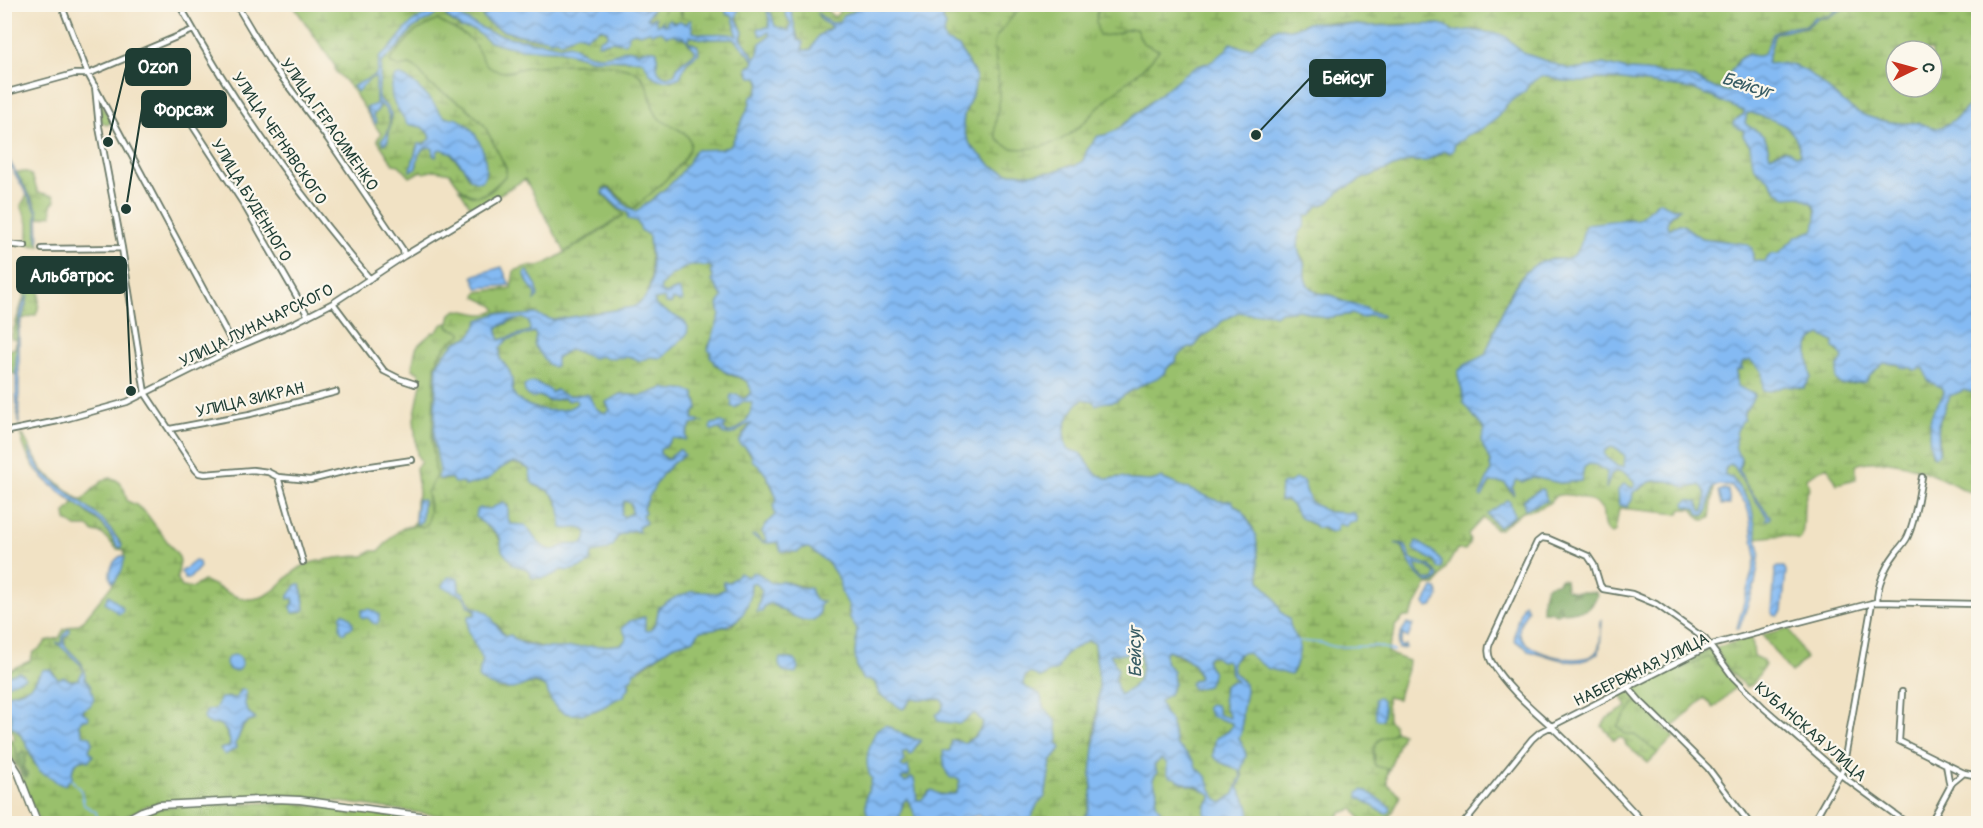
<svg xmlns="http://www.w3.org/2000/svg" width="1983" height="828" viewBox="0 0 1983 828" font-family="Pangolin,sans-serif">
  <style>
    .grass { fill: url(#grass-tufts); stroke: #5c7e50; stroke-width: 1.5 }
    .forest { fill: url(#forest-firs); stroke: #4c724a; stroke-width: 1.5 }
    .wetland { fill: url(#wetland-marsh); stroke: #5c7e50; stroke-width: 1.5; fill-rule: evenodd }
    .water { fill: url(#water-waves); stroke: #527c94; stroke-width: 1.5; fill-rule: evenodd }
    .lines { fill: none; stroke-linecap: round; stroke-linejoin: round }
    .stream { stroke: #84baf3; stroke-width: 1.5 }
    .street-casing { stroke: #687766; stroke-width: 8 }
    .secondary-casing { stroke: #687766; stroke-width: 9 }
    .street { stroke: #fff; stroke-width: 4.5 }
    .secondary { stroke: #fff; stroke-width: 6 }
    .labels { text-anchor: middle; stroke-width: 4.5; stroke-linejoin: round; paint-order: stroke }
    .street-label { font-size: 16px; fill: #1f3d34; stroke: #fbf7ec }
    .water-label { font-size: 18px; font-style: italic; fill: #385c64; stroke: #fbf7ec }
    .leader { fill: none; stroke: #1f3d34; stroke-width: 2 }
    .callout-dot { fill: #1f3d34; stroke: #fbf7ec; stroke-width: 2 }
    .callout { fill: #1f3d34; stroke: #1f3d34; stroke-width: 2 }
    .callout-label { font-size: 18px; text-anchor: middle; font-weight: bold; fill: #fff }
  </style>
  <defs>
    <pattern id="grass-tufts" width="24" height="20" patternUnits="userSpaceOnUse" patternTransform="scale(1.5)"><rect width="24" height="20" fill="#99c06c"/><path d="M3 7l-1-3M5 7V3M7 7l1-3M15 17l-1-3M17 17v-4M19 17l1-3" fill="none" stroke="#7c9d5a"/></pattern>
    <pattern id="forest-firs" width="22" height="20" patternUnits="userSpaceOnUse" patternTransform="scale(1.5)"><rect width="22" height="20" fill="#7aa660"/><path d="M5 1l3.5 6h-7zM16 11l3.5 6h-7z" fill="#638850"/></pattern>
    <pattern id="wetland-marsh" width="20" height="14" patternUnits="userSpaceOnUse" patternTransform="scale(1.5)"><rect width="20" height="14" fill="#99c06c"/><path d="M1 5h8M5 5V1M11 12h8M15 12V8" fill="none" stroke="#7c9d5a"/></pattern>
    <pattern id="water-waves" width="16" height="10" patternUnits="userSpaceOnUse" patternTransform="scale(1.5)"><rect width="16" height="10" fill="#84baf3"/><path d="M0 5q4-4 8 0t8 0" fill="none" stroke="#6b98c6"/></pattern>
  </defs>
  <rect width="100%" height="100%" fill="#fbf7ec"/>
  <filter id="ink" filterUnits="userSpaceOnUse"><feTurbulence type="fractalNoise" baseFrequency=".0167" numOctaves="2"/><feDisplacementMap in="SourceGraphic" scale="12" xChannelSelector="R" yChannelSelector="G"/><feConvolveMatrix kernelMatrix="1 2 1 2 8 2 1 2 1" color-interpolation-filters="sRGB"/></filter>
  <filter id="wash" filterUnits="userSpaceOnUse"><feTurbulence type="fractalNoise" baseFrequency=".008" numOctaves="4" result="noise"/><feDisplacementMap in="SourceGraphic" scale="24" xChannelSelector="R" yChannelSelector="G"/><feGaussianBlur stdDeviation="1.35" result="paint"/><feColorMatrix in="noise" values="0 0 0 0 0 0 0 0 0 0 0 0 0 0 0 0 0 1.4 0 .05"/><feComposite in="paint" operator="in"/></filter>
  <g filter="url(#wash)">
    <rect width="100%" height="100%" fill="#f1e2c4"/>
    <path class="grass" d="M1101 4 1096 15 1119 33 1131 27 1136 29 1143 43 1160 50C1145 70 1124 83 1107 100 1076 129 1065 149 1018 149 1011 149 999 144 996 136 992 126 999 103 999 91 999 76 989 48 996 36 1003 25 1014 15 1022 5Z
      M437 20 472 39 487 65C493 68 502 72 509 72 515 71 520 68 526 67 548 63 569 64 591 64 600 64 610 63 618 65 626 66 633 70 639 75 653 87 648 109 661 119 669 126 685 129 690 140 697 156 645 199 633 210L613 190 606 187 624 215 565 252 525 179 473 210 459 189C485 202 489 194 506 175V168L484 125 465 106 430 85 417 69 410 65 399 67 391 64 390 60 414 32Z
      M99 98 111 122 107 125 101 121 98 99Z
      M27 195 37 212V241L41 246 28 245V223L21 205Z
      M448 323 449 328 462 332V336L451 341 438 356 432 438 436 476 427 493 430 514 428 523 424 527 413 524 415 522 416 501 419 492 416 468 421 462 417 455 414 419 421 384 419 373 412 369C417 343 412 350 433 332L435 333 443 324Z
      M1789 628 1806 658 1791 673 1762 635Z
      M1709 648 1712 651 1704 653 1677 668 1681 669 1708 656 1716 664 1717 661 1714 653 1738 685 1714 708 1706 699H1703L1671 729 1641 700 1632 687Z
      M1639 702 1674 737 1658 753 1633 734H1625L1617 726 1635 703Z
      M1395 731 1402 734 1388 773 1387 769 1375 766C1373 757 1372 742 1381 738 1388 735 1390 737 1395 731Z
      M4 738 10 741 16 748 17 767 5 747Z"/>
    <path class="forest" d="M1560 579 1565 580 1566 589 1574 592H1596L1597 596C1594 600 1593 606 1589 608 1579 615 1569 608 1556 614L1550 611H1542C1542 606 1543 590 1547 586 1550 583 1554 584 1557 583Z
      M25 751 28 757 24 766 28 776 26 778 19 763V754Z"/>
    <path class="wetland" d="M765 4 769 8 775 6 786 9 821 5 834 17 839 13V10L835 5H844L846 7 860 5C856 10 838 24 831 23 826 22 823 19 818 17L832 26 818 36 811 50H803L788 9 785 13 791 25 789 31 774 26 771 13 767 11 769 18V27L759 28 769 32 770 36 759 47 757 58 753 57 752 52 742 41 743 32 737 16 726 7 727 15 733 16 737 36C723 32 708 37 693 32L688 23 686 24 670 21 665 25 663 24 662 21 659 25 647 18 655 5H666L663 13 668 5H680L679 9 681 15 683 5Z
      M1586 4 1587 6H1594L1593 5 1603 6 1600 4 1845 5 1829 16 1814 17 1808 25C1799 27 1787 26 1779 30 1763 37 1773 64 1748 54 1731 59 1731 77 1731 91L1729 92 1716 89 1694 78 1645 71 1628 70 1603 64 1581 69H1569L1523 53 1506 37 1477 30 1452 32 1412 24 1369 26 1329 22 1303 24 1298 28 1291 30 1278 27 1252 47 1243 48 1231 43 1227 49 1211 62 1198 66 1146 105 1117 130 1105 135 1098 136 1087 150 1083 161 1075 166H1068L1052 172 1028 174 1008 173 993 167 971 146 965 134 963 124 964 115 974 90 973 71 959 47 945 41 943 34 946 26 943 20V14L946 11 944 5H1022L996 37 994 44C995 64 1001 83 999 103 998 113 993 125 996 135 997 141 1003 144 1009 147 1016 150 1024 149 1031 148 1067 145 1082 124 1106 100 1124 83 1144 71 1159 50L1143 43 1136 29C1124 26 1116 38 1099 35 1095 23 1095 16 1101 5Z
      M293 5H441C432 15 420 17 410 25 399 35 393 48 380 56L376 75 353 87 357 92 371 78H376V104L367 111 371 118 377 122 373 116 380 107 378 103C391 110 392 122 386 136L388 138 392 117 388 108 378 97 381 63 398 47 413 28 432 18 445 6H448L446 13 448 19 461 28 474 30 490 42 513 47 559 50 591 59 641 60C657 71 647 78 672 81 682 72 687 61 699 53L695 44 688 41 690 36 702 39H735L752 58 754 63 749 65 747 72 752 77H758C763 87 757 93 750 100V104L731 145 721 149 693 152C688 177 654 196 636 212L628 208 610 190 620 209 628 213 627 217 637 221 641 230 649 236 651 278 646 298 633 307 553 320 535 314 513 316 498 313 479 320C477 325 475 330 472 334 468 340 460 338 455 343 450 348 439 360 437 366L434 439 442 479C450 478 460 479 465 486L490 478 498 469 509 464H517L529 469 534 485 549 491 553 495 560 508 567 529C574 526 582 527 587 533 587 549 577 543 566 545 560 547 555 552 548 549 537 546 533 532 524 527 520 524 515 525 510 524L508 518V505L490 509 484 508 478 520C495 529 505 545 512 563 520 565 530 568 532 577 541 580 554 576 561 570 572 571 579 568 590 563L592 553 613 546C616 535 627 528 638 531V527L645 524 642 515 645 512 643 508C649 498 652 486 659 477 666 467 676 464 678 450L668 459 660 454V449L667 445 672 438 686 436 691 425 698 420 693 419 694 413 698 409 694 393 682 389 673 391 664 388 642 396 620 394 606 403 610 410 608 413C599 412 592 407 590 398 587 397 584 395 580 394 570 394 566 400 556 390L550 393V390L542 387 539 383H531L524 386 528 393 545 398 547 401C558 401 570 395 578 402 576 405 572 408 567 410 554 414 520 407 514 394 512 391 513 389 513 385 512 374 508 367 500 359V348L507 340 534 332 536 336C533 353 541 349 547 363L556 364V358L570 349 588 356 632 357 642 360 650 357 662 358 687 334 675 316 656 306 654 300 664 298 671 304 674 299 679 302 682 300 677 289 665 294 660 291 661 286 670 276C675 274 677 271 681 268 691 263 704 262 713 269L711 274 713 276 712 281 723 297 718 307 720 315 713 337 708 347 711 352 710 356 714 360V364C718 366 722 370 726 373 736 379 750 376 751 392L746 398 730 399 735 408 743 400 752 403C752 418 741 430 727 433L719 422 715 424 713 430 720 429 723 434C736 437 740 424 751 424L743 433 744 446 766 475 776 496 775 515 765 525 768 541H762L757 536 756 537C764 545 768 543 778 542L780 549 809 548 829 564 839 579 849 606 850 618 857 629 855 654 857 668 862 679 874 681 879 695C889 699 895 705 905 708L912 699H941L944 703 938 721C956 722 959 726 973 713L979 716 983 723 977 734 964 743 955 739 951 741V748L945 757 944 767 960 780 957 792C948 797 939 794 929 791L923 800H917L914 779 913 778 907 782 902 781 901 778 907 777 905 768 901 766 903 752 914 749 920 742 905 734 893 731 873 738 871 745 872 779 866 809 870 823 503 824 296 796 278 795 157 803 146 806 112 823H40L17 767 16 748 10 741 5 738V734L12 741 15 739 12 729 5 733V708L10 713 18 733 27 742 30 756 38 769 64 785 72 778C72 770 73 766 79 760H86L93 756 89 753 90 747 86 736 83 735 79 724 82 719 85 720 83 709 94 699 85 679 82 663 65 646V637L68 635 67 630 63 637 62 644H57C65 648 82 663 83 671L79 679C71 682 65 677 58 679L53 672 36 678 30 687 8 694 5 691V672L30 661 33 653 43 646 46 641 59 638 64 629 81 623 116 580 122 570 125 550 117 549 102 534 94 532 88 527H76L66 520 65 513 74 503C49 482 28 471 21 435H23L42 470 79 499H83L103 480 111 478C123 481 125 490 127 501L136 505 146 513 179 557 180 561 177 579 182 587 192 588 203 581C217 584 231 598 246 599 277 600 281 576 305 565 318 559 341 558 356 556H364L371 551H379C393 537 401 521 423 527L428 523 430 505 427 493 436 476 432 438 435 366C440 352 449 341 462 335V332L448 327 451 314 456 310C470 310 483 319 496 310L494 306 476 297 477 292 511 288 514 271 528 266 536 267 547 263 598 233 624 215 602 194 603 188H610L633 209C645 199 696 157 690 141 686 130 670 126 661 120 649 111 653 88 640 75 622 58 554 64 529 67 518 68 509 74 498 71 482 68 481 51 472 41 467 34 446 25 437 20L414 32 390 60 391 64 399 67 410 65 417 69 430 85 465 106 484 125 506 168V175C483 200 470 206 450 173L435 170 424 173 421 171 410 177 399 165 393 164 378 141V138L381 134C366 113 355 89 335 71V66ZM393 81H411L436 107 440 114 475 134 483 153 486 171 482 181 469 178 463 167 453 157 452 153 440 149 438 150 436 156 433 155V149L430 147C418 148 418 158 416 168H410L414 160 416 147 431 139 430 135 422 127 407 124 393 89ZM28 449H30L41 471 110 528 122 545 117 546 102 524 44 478ZM741 574 748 577 759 574 771 583 788 582 808 589 814 599 822 601 819 608 820 614 808 621C797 617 781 612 773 603H767L764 606 758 605 762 590 756 583H751V593L740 618 731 626 700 631 694 639 672 646 641 669 634 671 633 677 629 680 630 686C610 709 557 734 547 689 533 677 517 688 501 688 494 688 486 682 479 679L480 669 484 660 468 631V618L472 615H475L476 612 469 606 464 596 448 588 459 582V590L464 593 472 607 498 625 505 636 514 639 545 648 557 649 581 648 622 644 627 638 622 628 630 621 645 623V629L647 631 651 630 656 622 659 607 684 595 700 591 706 593H717L725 589 728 582ZM302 589 305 608 303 611 295 613 291 607 294 602 293 598 288 597 294 590ZM239 691 246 695C242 704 246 712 255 717L254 721C239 723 243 734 235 742L236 748H221L229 747 230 741 223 726 208 721 207 711 215 709 226 697 236 698ZM23 751 27 753 24 766 28 776 26 778C19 772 19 763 19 754Z
      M450 5H462L463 10 468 8V5H476L475 9 484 8 487 12 483 17C499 38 544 39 569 39L576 34 588 36 597 30 604 29 608 33 606 37 599 40 602 44 611 41 620 43 632 32 640 34 649 31 652 32 662 31 686 38 689 45 695 48 696 51C688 63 678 58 675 74 668 79 662 76 657 70V51C650 48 645 52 638 52 635 52 632 51 629 51 616 53 604 58 591 55 579 53 572 41 560 46L531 42 528 40C504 37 462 28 450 5Z
      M1850 5H1978V103L1970 104C1963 113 1948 127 1936 128 1930 128 1924 124 1918 123 1912 122 1906 124 1900 123 1886 122 1871 119 1859 113 1827 96 1810 57 1768 64L1767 63 1774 36 1777 33 1808 26 1817 18H1827ZM1896 51H1932V87H1896Z
      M1541 76H1548L1563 81 1615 79 1693 89 1741 110 1744 111V114L1737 118 1736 126C1746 130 1742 133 1746 140 1750 148 1748 139 1751 148 1753 155 1752 164 1757 171 1760 174 1765 176 1769 179 1772 182 1773 188 1777 191 1783 197 1792 195 1799 196 1817 199 1819 216 1814 230L1796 237 1778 254H1771L1764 262 1753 260V253L1746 244 1701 238 1683 225 1679 224 1670 229 1667 226V222L1679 208H1671L1659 201 1641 217 1635 220 1627 219 1584 227C1583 238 1581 255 1568 259 1563 260 1556 258 1550 259 1540 262 1529 268 1522 276 1504 297 1496 330 1485 355L1474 361 1464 393V403L1485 430 1491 471 1480 496 1487 489 1490 482 1505 483 1512 494 1513 483 1517 480 1522 482 1533 477 1560 483 1581 481 1584 467 1589 464 1596 465 1607 471V487L1611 474C1621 467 1627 474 1634 481L1635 487 1630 488 1627 485 1618 501 1619 505 1627 507 1632 500 1633 491 1639 490 1650 482 1669 481 1688 488 1701 485C1708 492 1705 502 1704 511H1701L1699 504 1686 506 1694 507 1702 516 1705 515C1710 507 1707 493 1714 488L1710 518C1699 524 1698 515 1692 509H1682L1679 514 1619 508 1615 532 1612 534C1597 526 1608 512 1599 506 1590 499 1571 493 1559 495 1553 496 1553 500 1549 503 1542 509 1531 510 1523 512 1515 515 1507 524 1500 529H1496L1483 518 1468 534C1471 541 1470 544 1465 550L1457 549 1436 585H1427L1409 617H1404L1395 626C1396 638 1389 640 1388 651L1392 655 1409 661C1407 674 1400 686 1398 699L1387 697 1388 720 1394 725 1395 731C1390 737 1388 735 1382 738 1372 742 1373 757 1375 766L1387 769V784L1400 795C1397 807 1392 814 1383 823H1363L1354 809 1340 813 1335 823H1247C1254 809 1244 799 1238 787L1243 775 1241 770C1250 749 1245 755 1239 739L1242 730V714L1246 690 1243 682 1233 672 1232 663 1243 651 1247 652C1261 664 1273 673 1293 673L1297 662 1299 647 1289 627V619L1281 612 1275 599 1260 581 1257 546 1253 528 1242 510 1228 500 1222 502 1218 501 1161 478 1151 481 1130 480 1118 477 1108 479 1096 474 1080 453 1067 449C1061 433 1067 408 1083 399 1093 399 1103 404 1114 401 1123 399 1127 390 1136 389 1143 383 1151 380 1159 376 1166 373 1168 365 1175 362L1177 356 1189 348 1195 346 1202 338 1217 327 1221 322 1238 312 1252 314 1266 312 1275 315 1279 312 1300 310 1325 318 1353 314 1362 318 1370 315V312C1361 307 1353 305 1343 301 1340 300 1338 298 1335 296 1325 292 1314 296 1307 284 1303 276 1306 268 1304 260 1303 257 1300 256 1299 253 1295 242 1302 225 1306 216L1310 215 1318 206 1329 202 1338 192 1362 179 1409 161 1416 162 1436 157 1443 151 1449 153 1455 143 1464 139 1465 136 1496 119 1507 104 1525 91 1529 84ZM1303 481 1310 502 1328 512 1348 513 1352 522 1338 524 1330 533C1322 527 1312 526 1304 520 1293 513 1296 500 1280 500L1281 485ZM1541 489 1539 504 1533 507 1524 499ZM1492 511 1512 518 1498 527 1488 516V513ZM1399 543 1406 546 1411 559 1435 570 1437 579 1432 583C1418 576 1414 572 1406 557 1404 552 1404 548 1399 543ZM1365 791 1390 807 1384 813 1358 797Z
      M1747 113H1752L1782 123 1794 135 1800 149V155L1797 156 1783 149 1770 156C1768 151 1768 143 1765 138 1760 130 1750 130 1745 123Z
      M16 172H27L32 176 38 192 54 196 55 201 51 205 52 215 39 218 35 203Z
      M34 272C41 281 41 303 36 315L22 319 19 330 28 298C13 320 17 350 17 375L8 371 7 351 15 348 16 340 11 338 24 296 25 285Z
      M519 318 527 319 530 324V331L500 340 497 333V328Z
      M1821 335 1834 342 1836 350 1842 355 1843 359 1838 366V372L1846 385 1865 382 1873 372 1884 363C1899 363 1910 369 1924 368L1928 381 1941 387 1944 393 1931 419V450L1932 455 1936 456 1940 451 1938 424 1950 396 1964 390 1975 393 1978 397V493H1972C1939 478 1906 458 1869 462 1863 463 1860 462 1856 466V479L1837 484 1827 466 1806 478 1810 487C1799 505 1807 519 1801 538L1799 540 1784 535 1757 538 1751 504 1732 478 1727 477 1724 473 1728 466 1733 464 1744 484 1767 516H1770L1745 484 1739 469 1742 461C1741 458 1738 456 1736 453 1727 437 1748 408 1755 394L1745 391 1737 386V370L1741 368 1744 362 1750 360 1762 371 1763 387 1773 391C1783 382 1792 388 1804 388L1811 378C1810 362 1800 342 1821 335Z
      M1611 447 1618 449 1626 456 1624 467H1618L1604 455 1605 450Z
      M624 501 630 502 632 513 624 517 621 514Z
      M1415 564 1428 567 1436 574 1434 580C1424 583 1416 572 1415 564Z
      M1752 637 1754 656 1761 659 1765 665 1753 684 1746 687 1728 669 1715 648Z
      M1085 640 1095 643 1094 654 1098 667 1099 688 1093 743 1095 753 1091 774 1092 792 1088 811 1084 817 1082 823 1011 824 1026 820 1032 816 1038 802 1045 797 1051 762 1059 752 1060 745 1056 742C1060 730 1055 715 1044 709V705L1037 692 1027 688 1023 684C1023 679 1026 675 1030 673L1044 677 1046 674 1057 670 1065 655Z
      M1137 646 1139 647C1142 660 1145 678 1133 688 1129 691 1125 692 1121 696L1119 695C1118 691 1115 685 1115 680 1114 670 1117 665 1110 656V654L1127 651Z
      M1168 650 1194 664 1199 678 1192 681 1199 687 1208 686 1213 673 1207 662V658L1212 655 1221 661 1225 660 1228 662 1230 672 1237 681 1236 683 1230 682 1224 686C1223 692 1223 699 1224 705 1225 710 1229 713 1230 718L1228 719 1219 715 1214 706 1206 708 1211 716 1232 723 1231 728C1218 739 1213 736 1213 756L1220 762 1239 770 1241 776 1234 794 1221 803C1205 792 1213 777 1197 769L1176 744 1172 727 1168 717 1164 713 1160 701 1169 694 1174 684 1173 671 1165 661V652Z
      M1710 651 1714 653 1717 664 1708 657 1677 669V666Z
      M1628 690 1639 702 1635 703 1617 726 1625 734H1633L1658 753 1648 763 1626 745 1624 739 1619 737 1614 740 1602 726 1607 718 1627 707 1621 694Z
      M1161 759 1165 760 1167 763V769C1171 774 1176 780 1183 783 1195 788 1200 786 1211 795V799L1206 805 1208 822 1210 823H1160V810L1156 805 1157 791 1153 779 1157 772 1154 765Z
      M905 799 908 800 914 808 918 823H900L899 817Z
      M288 802 447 823 124 824 152 810 167 807Z"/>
    <path class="water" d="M641 5 646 9 650 5H655L647 18 651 19 655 17 657 25H659L663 20V24L665 25 669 19 674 23 680 21 686 24 690 20H691L693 32C708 37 724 30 737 36L733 16 726 14V6L735 7 739 10 736 18 743 32 741 38 755 58 758 55 760 43 770 36 769 32 761 36 758 31 759 28 769 27V18L767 11 771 13 775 26 789 31 791 24 785 13 786 10H791L798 40 803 42V50H811L818 36 832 27 822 21 817 13C825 18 829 27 840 21L843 15 853 12 860 5H944L947 11 943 14V20L946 26 943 34 945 41 959 47 973 71 976 78 974 90 964 115 963 124 965 134 971 146 993 167 1008 173 1028 174 1052 172 1068 166H1075L1083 161 1087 150 1098 136 1105 135 1117 130 1184 74 1198 66 1211 62 1227 49 1231 43 1243 48 1252 47 1278 27C1294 33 1297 25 1311 22L1369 26 1439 24 1447 26 1452 32 1469 30 1499 34 1506 37 1523 53 1569 69H1581L1603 64 1628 70 1645 71 1694 78 1716 89 1729 92 1731 91 1730 73 1739 59 1748 54C1768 62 1765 46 1774 33L1786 28 1808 25 1814 17 1829 16 1842 6 1850 5C1834 11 1837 17 1817 18L1808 26 1777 33 1774 36 1767 63 1769 64C1810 57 1827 96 1859 113 1871 119 1886 122 1900 123 1906 124 1912 122 1918 123 1924 124 1930 128 1936 128 1948 127 1964 113 1970 104L1978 103V397L1975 393 1964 390 1950 396 1938 424 1939 454 1934 456C1927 444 1928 422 1934 409 1937 403 1942 399 1944 393L1941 387 1928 381 1924 368 1914 370 1912 368 1901 367 1899 364 1884 363 1873 372 1865 382 1841 385 1836 379 1838 366 1843 359 1839 351 1834 348V342L1821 335C1800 342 1810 362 1811 378L1804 388 1785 386 1770 391 1763 390 1762 371 1750 360 1742 363 1741 367 1743 369 1737 370 1736 372 1737 386 1755 395 1744 413V420L1741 421C1735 433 1731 447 1741 458L1739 469 1745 484 1770 516V519L1766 520 1767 516 1744 484 1735 467 1730 464 1725 469V476L1732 478 1751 504 1760 553 1755 584 1739 629 1737 628 1756 557 1749 514 1746 504 1732 487 1719 485 1712 488 1708 510 1705 515H1699L1696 508 1686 506 1685 503 1688 500 1698 502 1701 511H1704C1706 502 1708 492 1700 485L1685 488C1676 481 1656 477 1646 484 1641 487 1639 490 1633 492L1632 500 1627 507 1619 505 1618 490 1624 484 1633 488 1635 486 1634 481C1627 474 1621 467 1611 474L1606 489 1607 472 1596 465 1589 464 1584 467 1581 481 1560 483 1533 477 1522 482 1517 480 1512 487 1514 495 1505 483 1490 482 1482 497 1480 496 1491 471 1490 461 1481 442 1485 430 1463 403C1466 391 1457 383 1458 371L1465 365 1485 355C1498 326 1510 275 1541 262 1552 257 1567 263 1576 253 1584 245 1580 231 1587 224L1627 219 1635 220 1641 217 1659 201 1671 208H1680C1673 213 1667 218 1667 226L1669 229 1679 224 1683 225 1701 238 1746 244 1752 248 1753 260 1764 262 1771 254H1778L1796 237 1814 230 1817 211 1814 205 1800 196 1786 197 1777 191 1770 180 1757 170 1753 164 1750 145 1743 136 1744 131 1733 125 1734 121 1744 114V111L1741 110 1693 89 1615 79H1597L1583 82 1563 81 1548 76H1541L1529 84 1525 91 1507 104 1496 119 1481 129 1465 136 1464 139 1455 143 1453 151 1449 153 1443 151 1426 161H1409L1362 179 1338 192 1329 202 1318 206 1310 215 1306 216 1304 227 1299 233 1298 248 1299 253 1304 263 1305 278 1307 284 1317 293 1334 296 1341 301 1366 308 1370 312 1382 314 1383 316 1381 317 1370 315 1362 318 1352 314 1325 318 1300 310 1279 312 1275 315 1266 312 1252 314 1238 312 1221 322 1217 327 1202 337 1195 346 1189 348 1177 356 1175 362C1167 365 1167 371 1162 375 1154 381 1144 381 1136 389 1128 390 1125 396 1117 400 1111 403 1103 401 1096 405L1093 401 1083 399C1073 405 1064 423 1064 434 1064 439 1066 445 1067 449L1080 453 1096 474 1108 479 1122 477 1130 480 1151 481 1161 478 1218 501H1232L1235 506 1242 510 1256 535 1260 581 1275 599 1281 612 1289 619C1291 632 1293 631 1298 641 1302 651 1296 667 1291 675L1267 668 1246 652 1239 654 1232 663 1233 672 1245 684 1246 690 1242 714V730L1239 739 1244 747 1246 756 1241 770 1242 779 1238 787C1244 799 1254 809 1247 823H1210C1202 813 1204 808 1211 799V795L1197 786 1190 785 1175 778 1170 777 1167 773V763L1161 759 1154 765 1157 772 1153 779 1157 791 1156 804 1160 810V823H1082C1083 818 1086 816 1088 811 1090 806 1091 798 1092 792 1093 786 1090 780 1091 774 1094 745 1099 715 1099 685 1099 671 1095 658 1095 643L1088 640 1065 654 1057 670 1046 674 1041 678C1032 673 1025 669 1023 684L1027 688 1040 694 1044 709 1047 710 1056 722 1058 738 1057 743 1061 748 1051 762 1045 797 1038 803 1031 818C1015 825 990 828 978 815L969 818 967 823H918C913 814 914 808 907 799L903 802C902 809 898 817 900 823H870L866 809V797L872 779C862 763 869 745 877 729L886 725C896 731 911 740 921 740L914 749 913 754 910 755 907 751 902 753 904 760 901 766 905 768 908 766 910 774 907 777H903L901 779 905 782 909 780 911 777 913 778C917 784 915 792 917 800H921L932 790 940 795 955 794 957 792 960 781 958 778H951C943 772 944 760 943 751H950L952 740 964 743C974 739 980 732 983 723L975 713 959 724 938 721 936 715 942 710 944 703 941 699H912L903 709C894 705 889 699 879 694 875 682 877 680 863 680L857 668 855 654 857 629 850 618 849 606 841 592 839 579 829 564 809 548H803L798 552 781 551 778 542C760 544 766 543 752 536L755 535 762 541H767L762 532 765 525 775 515 773 504H775L777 499C773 485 764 468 752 460L751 453 744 446H741L739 442 751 424C738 425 741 437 723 434L720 429 711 430 710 428 712 424 722 422 726 425 723 429 727 433C741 431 752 418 752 403 743 399 742 402 735 408L731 406 732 402 730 399 731 395 737 394 743 399 746 398 751 392C750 372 725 379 717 364H714V360L710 356 711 352 708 350 720 315 718 304 723 297 712 281 713 276 710 271 713 269C706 263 712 267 704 266 684 262 685 270 670 276L661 286 660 291 665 294 679 289 683 300 681 302 673 299 671 304 666 303 664 298 654 300 656 306 684 321 688 327 687 334 662 358 650 357 640 361 632 357 605 358 601 356 593 358 570 349 556 358V366L553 367 547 363 534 345 536 336 534 332 507 340 500 348V359C506 366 511 371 512 380 513 385 511 390 514 394 523 411 566 417 578 402L575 399 569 401 563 398 549 401 540 396 531 398 525 392 524 386 526 384 534 382 550 390 551 393 556 390C568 399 572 395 586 394L589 395C593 404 595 411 606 413L610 410 606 402 620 394 642 396 664 388 673 391 682 389 694 393 698 408 694 413 693 419 702 422 691 425 686 435V440L672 438 665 447 660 449V454L666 459H670C672 455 676 450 681 450L684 455C660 470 656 485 643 508L645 512 642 515 646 523 638 527 639 532 633 530C626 533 616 533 613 546L606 550 592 553 590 563C579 568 572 572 561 570 554 576 540 580 531 577 531 568 521 567 513 565 510 558 504 555 502 550 500 545 503 541 499 536 494 529 482 524 476 517L477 510 480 508 490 509 503 502 508 507V518L510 524 525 525C531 532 538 546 548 549 555 552 560 547 566 545 576 543 587 549 587 532 579 524 570 531 562 528 560 515 562 501 550 492 545 488 538 487 532 483L529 469C508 454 502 470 488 479 481 483 472 483 465 486L462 482 454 483 451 478 439 479 438 477 440 471 434 439 437 366C439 360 450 348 455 343 458 341 461 341 464 339 473 336 476 328 479 320L498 313 513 316 535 314 553 320 633 307C660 294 651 262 649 236L641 230 637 221 628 219V213L620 209 603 193V190L607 189 610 190 628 208 636 212C644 205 652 200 659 194 674 183 687 167 695 150L721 149 731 145 750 104 751 97 757 94 761 82 758 77H751L747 68 753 65 754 60 735 39H702L690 36 688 41 698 46 699 53 687 62 680 77C671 82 657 82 650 73 646 68 647 64 641 60L591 59 559 50 521 49 490 42 474 30 461 28C457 22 450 22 446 16L448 7 446 6 432 18 413 28 398 47 381 63 378 98 388 108 391 114 388 141 384 144 381 140C395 129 392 111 378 103L379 108 373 115 377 122 375 124 366 108 376 104V78H371L357 92 353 86 376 75 380 56C395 48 400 32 413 22 423 15 433 14 441 4L450 5 453 10 461 17 489 32 513 38 524 39 531 42H541L560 46 569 44C575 46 579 51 585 53 598 59 615 55 627 49L639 52C645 50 650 48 657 51 658 62 653 73 667 77L675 74C679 58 688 63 696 51L684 37H679L674 34 667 36 661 31 652 33 649 31 640 34 635 32 629 34 627 41 624 43 612 41 598 44 599 40 606 37 608 33 607 30 601 28 585 37C576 29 570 40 560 42L557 39 550 40C544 37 537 39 531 37 514 34 493 31 482 16L486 15V9L482 7 477 10 475 9 476 4ZM1747 113H1752C1770 120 1788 121 1797 141 1799 146 1801 149 1800 155L1797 156C1782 145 1784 152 1770 156 1767 149 1769 140 1761 134 1756 129 1750 129 1745 123ZM523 318 529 322 530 331 500 340 497 333V328L510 321ZM1611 447 1618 449 1625 456 1624 467H1618L1604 455 1605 450ZM624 501 631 503 632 513 624 517 621 514ZM1137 646 1139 647C1145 670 1142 686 1119 695L1115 679 1118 669 1110 654H1125L1129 651 1134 654ZM1168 650C1182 654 1198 662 1199 678L1190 683 1193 689 1208 686 1213 673 1207 663V658L1212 655 1221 661 1225 660 1228 662 1232 676 1237 681 1236 682 1232 681 1224 686C1223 695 1222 708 1229 714L1230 718 1219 715 1216 705 1209 704 1206 708 1211 716 1232 723V726L1229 731 1216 738 1213 756 1220 762 1239 770 1241 776 1234 794 1222 803C1206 793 1213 776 1197 769L1193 760 1176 744 1170 720 1164 713 1160 701 1169 694 1174 684 1173 671 1165 661V652Z
      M399 75C412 79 425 94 434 104 438 110 440 115 447 118 472 113 495 163 482 181 469 184 468 172 461 164 457 159 454 159 452 153L441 149 438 150 436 157 433 155V149L430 147C418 148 418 158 416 168L410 171 418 144H424L431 139 430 135 422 127 407 124C398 106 385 100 395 76Z
      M5 153 38 211 39 243 37 241V212L5 157Z
      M502 267 510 285 477 288 473 276 475 275Z
      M527 270 537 286 538 297 535 300 536 294 528 283 524 273Z
      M28 295 19 330V425C14 403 14 309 28 295Z
      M29 448 41 471 103 520 122 545 121 548 117 546C113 539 107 528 101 523 80 502 29 480 29 448Z
      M1295 479 1303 481 1310 502 1328 512 1353 513 1356 515V522H1349L1346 526 1338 524 1336 531 1330 533 1324 528H1316L1315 525 1300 518C1295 511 1295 505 1286 500L1282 501 1280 500 1281 485 1284 483 1288 484Z
      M1541 489 1544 490 1547 501 1525 509 1523 501 1524 499Z
      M1724 489 1728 490 1730 505H1722L1719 491Z
      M418 499 423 500 422 521 417 524 415 519Z
      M1507 500 1510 502 1514 515 1499 527 1487 514Z
      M1416 541 1433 551 1442 562V568H1438L1434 561 1413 549Z
      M1395 543 1406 546 1411 559 1430 566 1439 576 1435 582 1429 583C1414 577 1409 560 1403 547ZM1415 564 1428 567 1436 574 1434 580C1424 583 1416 572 1415 564Z
      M121 556 125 557 122 570 115 581 112 582C107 574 112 561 121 556Z
      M195 561 199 562 200 567 189 579H185L181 572Z
      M1779 567H1784L1786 571 1782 611 1778 616 1773 615 1772 612 1775 572 1776 568Z
      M753 572 759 574 771 583 782 581 804 589 810 588 814 599 819 602 823 601 819 608 820 611C814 634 782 609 770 603L764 606 762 612H757L762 590 756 583H751C750 588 751 592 750 597 743 626 725 627 700 631L694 639 672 646 638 669V671H634L633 677 629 680V689L626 690 624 696C616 698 611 703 603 707 579 718 554 720 547 689 530 674 524 690 510 689 497 688 490 686 479 679L480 669 483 660 468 631V616L475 615 476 610 469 606 464 596 442 587 448 577 458 578 459 590 464 593 472 607C494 610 491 623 505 636L511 635C526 654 572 647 593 646 603 646 613 646 622 644L627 638 622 628 630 621 645 617V629L647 631 651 630 656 622 659 607 676 597 693 591 717 593 725 589 723 582H730L739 573 748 577Z
      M297 584H300L301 586 305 609 303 611 293 613 291 607 294 602 293 598 288 599V597Z
      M1433 588 1437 589 1439 596 1432 607 1427 608 1425 603Z
      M109 595 122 607 123 610 119 614 105 602Z
      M1524 603 1528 609C1524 616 1517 626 1520 635 1525 654 1589 670 1598 649 1602 642 1600 630 1601 622L1602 621 1600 647 1598 653C1575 672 1552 654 1528 651L1525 647 1515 641C1513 633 1520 608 1524 603Z
      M369 609 379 614V621L377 624 373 623 368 618H363L361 616 362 610Z
      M343 613 350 617 353 624V627L346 630 345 633 342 632 340 628 341 615Z
      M1407 623 1413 625 1408 638 1403 635 1400 644 1402 647 1406 645V648L1399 649C1396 641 1403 630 1407 623Z
      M70 629V632L65 637 64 644C75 660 84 658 85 679L90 685 94 699 90 706 83 709 82 711 89 717 88 720 82 719 79 724 83 735 90 736C95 742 91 744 89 750L93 756 89 761 83 759C73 762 72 768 72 778L64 785C56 784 57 782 52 778 47 774 43 775 39 770 28 755 29 737 11 726L12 717 5 708 4 691 8 694C15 693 26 690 32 685 37 681 38 674 44 669L50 670 58 679 64 677 71 681 79 679 83 671 82 666 56 642 62 644 63 637 67 630Z
      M226 663a8 8 0 1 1 16 0a8 8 0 1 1-16 0Z
      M780 658 795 660 798 667 796 673C786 675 776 669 780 658Z
      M19 672 24 675 25 678 7 685 5 684 6 676Z
      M242 689 246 691 245 705 248 712 256 719C252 721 246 722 243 726 239 731 240 738 235 743L236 748 225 755 220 749 229 747 230 744C230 736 225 725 216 723L213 725 205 721 204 716 207 711 215 709 221 698H236Z
      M1378 697C1385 701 1385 713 1382 720L1376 719 1375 699Z
      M1362 790 1368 792 1390 807 1391 810 1388 813H1384L1358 797V793Z"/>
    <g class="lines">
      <path class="stream" d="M1298 641 1321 643 1335 647 1377 646 1394 651
        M71 779 81 791 84 805 96 812 99 824"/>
    </g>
  </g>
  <g filter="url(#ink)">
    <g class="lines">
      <g class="street-casing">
        <path id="street" d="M61 4 88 74 235 348
          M179 4C233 102 298 194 370 279
          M236 4 271 63 328 139 403 250 404 256
          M95 86 99 127 122 248 145 393 196 470 199 473 205 474 253 470 268 472 278 477 310 480 358 468 412 460
          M4 93 74 74H88L193 30
          M174 97 243 203 308 316
          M4 244 25 246
          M42 249 122 248
          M333 303 384 371 400 379 415 384
          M170 429 250 414 336 392
          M4 432 58 421 127 402 235 348 294 323 333 303 404 256 500 198
          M278 477 303 562
          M1877 602C1877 586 1885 567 1895 554 1899 548 1905 543 1908 536 1916 518 1918 496 1922 477
          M1628 687 1639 700 1708 768 1750 824
          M1902 692 1899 741 1964 773 1978 776
          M1946 764 1950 787
          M1463 824 1532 739 1540 732 1711 645 1876 602 1978 604
          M1645 824C1614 791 1584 757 1551 726 1530 707 1506 687 1491 661 1488 655 1487 650 1490 643L1537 542 1542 538 1549 539 1588 556 1594 565 1600 585 1603 589 1632 594 1656 604 1705 639 1733 677 1764 708 1841 775 1908 824
          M1812 824 1843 769 1872 603
          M1930 824 1952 783 1964 773"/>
      </g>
      <g class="secondary-casing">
        <path id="secondary" d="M4 750 18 772 38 824
          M118 824 142 811 159 805 276 799 300 800 480 824"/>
      </g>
      <use href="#street" class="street"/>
      <use href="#secondary" class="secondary"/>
    </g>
  </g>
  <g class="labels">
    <g class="street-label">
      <text transform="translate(330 124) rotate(55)" y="6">УЛИЦА ГЕРАСИМЕНКО</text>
      <text transform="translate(280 138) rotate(56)" y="6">УЛИЦА ЧЕРНЯВСКОГО</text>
      <text transform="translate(252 200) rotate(59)" y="6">УЛИЦА БУДЁННОГО</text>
      <text transform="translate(256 325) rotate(-26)" y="6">УЛИЦА ЛУНАЧАРСКОГО</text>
      <text transform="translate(250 399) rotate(-13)" y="6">УЛИЦА ЗИКРАН</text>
      <text transform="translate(1641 669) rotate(-26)" y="6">НАБЕРЕЖНАЯ УЛИЦА</text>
      <text transform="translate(1811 731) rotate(41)" y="6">КУБАНСКАЯ УЛИЦА</text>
    </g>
    <g class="water-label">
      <text transform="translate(1747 85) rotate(17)" y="6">Бейсуг</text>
      <text transform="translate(1135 652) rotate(-91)" y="6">Бейсуг</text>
    </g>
  </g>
  <path class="leader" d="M108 142L126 67M1256 135L1310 78M126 209L142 109M131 391L126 275"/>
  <g class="callout-dot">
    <circle cx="108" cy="142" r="6"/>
    <circle cx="1256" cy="135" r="6"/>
    <circle cx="126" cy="209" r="6"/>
    <circle cx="131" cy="391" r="6"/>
  </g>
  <g class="callout">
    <rect x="126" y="49" width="64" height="36" rx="6"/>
    <rect x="1310" y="60" width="75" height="36" rx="6"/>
    <rect x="142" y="91" width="84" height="36" rx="6"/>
    <rect x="17" y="257" width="109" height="36" rx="6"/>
  </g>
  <g class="callout-label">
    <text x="158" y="73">Ozon</text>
    <text x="1348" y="84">Бейсуг</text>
    <text x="184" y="116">Форсаж</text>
    <text x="72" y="282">Альбатрос</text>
  </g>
  <rect width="1983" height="828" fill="none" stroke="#fbf7ec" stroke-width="24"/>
  <g transform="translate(1914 69) rotate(85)"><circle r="28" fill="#fbf7ec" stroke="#a3ada2" stroke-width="1.5"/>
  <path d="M0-4.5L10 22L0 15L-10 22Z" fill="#c8321e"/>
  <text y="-9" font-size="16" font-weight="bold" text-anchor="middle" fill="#1f3d34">С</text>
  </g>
</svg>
